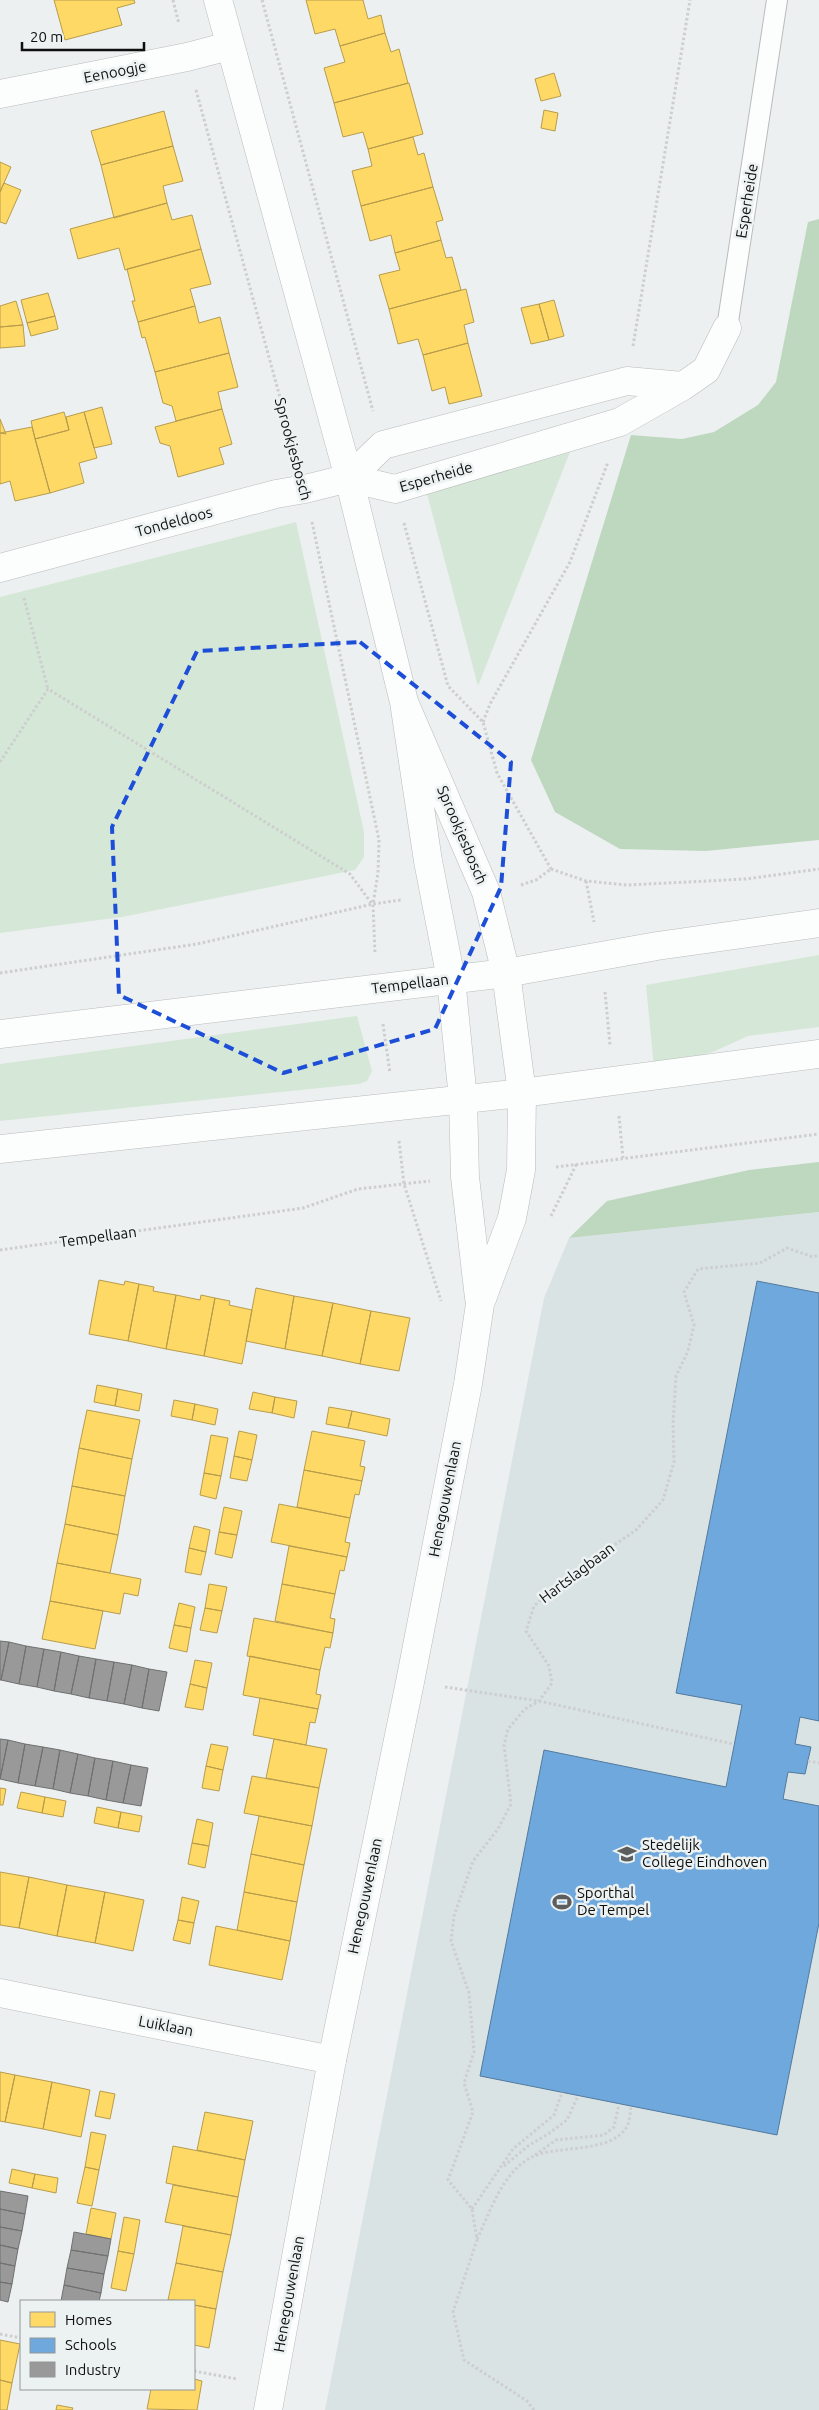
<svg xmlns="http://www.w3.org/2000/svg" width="819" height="2410" viewBox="0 0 819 2410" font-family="Ubuntu,sans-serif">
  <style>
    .built { fill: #dae3e4 }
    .green { fill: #d5e7d7 }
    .forest { fill: #bed8c0 }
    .homes { fill: #ffd966; stroke: #b79c4c }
    .schools { fill: #6fa8dc; stroke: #527a9e }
    .industry { fill: #999; stroke: #6f7070 }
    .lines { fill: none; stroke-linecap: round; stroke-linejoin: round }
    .service-casing { stroke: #babcbc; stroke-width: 22 }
    .minor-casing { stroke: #babcbc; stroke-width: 29 }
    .tertiary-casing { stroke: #babcbc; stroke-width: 29 }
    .secondary-casing { stroke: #babcbc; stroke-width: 29 }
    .path { stroke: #cdcece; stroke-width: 3; stroke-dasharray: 2.5 2.5; stroke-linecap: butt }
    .service { stroke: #fcfdfd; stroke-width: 20 }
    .minor { stroke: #fcfdfd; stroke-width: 28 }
    .tertiary { stroke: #fcfdfd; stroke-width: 28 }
    .secondary { stroke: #fcfdfd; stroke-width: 28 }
    .marked { fill: none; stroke: #1d4ed8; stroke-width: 4; stroke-dasharray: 10 6; stroke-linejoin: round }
    .labels { text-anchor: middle; stroke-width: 5; stroke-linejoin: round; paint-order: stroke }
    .street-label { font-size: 15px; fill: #0e0f0f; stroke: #ecf1f1 }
    .poi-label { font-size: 15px; fill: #0e0f0f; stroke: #ecf1f1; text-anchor: start }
  </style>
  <rect width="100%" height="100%" fill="#edf0f0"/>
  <path class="built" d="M819 1212V2410H325L544 1298 569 1238Z"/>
  <path class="green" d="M570 452 478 686 426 490Z
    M296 522 364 832V857L355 870 122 917 0 933V597Z
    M819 955V1027L748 1036 715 1051 680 1062 654 1067 646 985Z
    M357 1016 372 1071 367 1081 359 1084 0 1121V1064Z"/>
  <path class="forest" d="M819 219V840L706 851 620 849 555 812 531 760 631 435 682 439 714 432 758 405 776 382 808 222Z
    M819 1162V1212L569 1238 607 1201 749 1170Z"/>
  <path class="homes" d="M54 0H134L135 3 117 8 122 25 65 40Z
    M306 0H363L368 19 381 15 385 33 340 46 335 29 315 34Z
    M385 33 391 52 399 49 408 83 334 103 324 68 345 62 340 46Z
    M554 73 561 96 541 101 535 79Z
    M409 83 423 134 368 149 363 132 343 137 334 103Z
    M544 110 558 113 555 131 541 128Z
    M164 111 173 146 101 165 91 131Z
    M413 137 418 155 424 153 433 187 361 206 352 171 372 166 368 149Z
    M173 146 183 181 163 186 167 203 114 218 101 165Z
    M0 162 11 167 0 192Z
    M4 183 21 190 6 224 0 222V192Z
    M433 187 443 220 436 222 441 240 395 253 391 235 370 241 361 206Z
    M167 203 172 220 192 215 201 249 125 270 119 248 78 259 70 229Z
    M441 240 446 258 452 257 461 290 389 309 379 275 400 270 395 253Z
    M201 249 211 284 190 289 195 306 138 322 132 301H135L127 269Z
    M466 289 474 322 464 325 468 343 423 355 418 339 398 344 389 309Z
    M48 293 55 316 27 323 21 300Z
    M554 300 564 336 549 340 539 304Z
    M16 301 23 325 0 327V306Z
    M539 304 549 340 531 344 521 308Z
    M195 306 199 323 220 317 229 353 155 372 145 337 142 338 138 322Z
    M55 316 58 329 31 336 27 323Z
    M23 325 25 346 0 348V327Z
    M468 343 482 396 449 404 445 387 432 391 423 355Z
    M229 353 238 387 218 392 222 409 176 421 172 406 163 403 155 372Z
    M102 407 112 444 94 448 84 412Z
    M222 409 232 444 219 448 224 464 178 477 170 446 160 443 155 427Z
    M64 412 69 430 35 439 31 421Z
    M84 412 97 458 79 463 84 483 50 493 35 439 69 430 66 417Z
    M0 419 6 434 0 433Z
    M32 427 50 493 15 501 10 481 0 484V433Z
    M99 1280 124 1285 125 1281 139 1284 128 1341 89 1334Z
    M139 1284 154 1287 153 1291 176 1295 166 1349 128 1341Z
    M256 1288 294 1296 285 1349 246 1341Z
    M176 1295 200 1300 201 1295 215 1298 204 1356 166 1349Z
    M294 1296 333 1303 322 1356 285 1349Z
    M215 1298 230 1301 229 1305 252 1310 242 1364 204 1356Z
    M333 1303 371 1311 360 1364 322 1356Z
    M371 1311 410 1318 399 1371 360 1364Z
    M97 1385 118 1389 115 1406 94 1402Z
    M118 1389 142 1394 139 1411 115 1406Z
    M253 1392 275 1397 272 1413 249 1409Z
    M275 1397 297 1401 294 1418 272 1413Z
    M174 1400 195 1404 192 1420 171 1416Z
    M195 1404 218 1409 215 1425 192 1420Z
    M329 1407 352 1411 348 1428 326 1424Z
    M87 1410 140 1420 132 1459 79 1448Z
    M352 1411 390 1419 387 1436 348 1428Z
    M239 1431 257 1435 252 1460 234 1456Z
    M312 1431 365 1441 360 1466 365 1467 362 1481 304 1470Z
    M211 1435 228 1438 221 1476 204 1473Z
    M79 1448 132 1459 125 1496 72 1486Z
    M234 1456 252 1460 247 1481 230 1478Z
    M304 1470 362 1481 359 1495 355 1494 350 1518 297 1507Z
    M204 1473 221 1476 216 1499 200 1495Z
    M72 1486 125 1496 118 1535 65 1524Z
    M279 1504 350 1518 345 1542 350 1543 347 1557 271 1542Z
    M224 1507 242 1511 237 1535 219 1532Z
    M65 1524 118 1535 110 1573 57 1563Z
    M194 1526 210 1530 206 1552 189 1548Z
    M219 1532 237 1535 232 1558 215 1554Z
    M289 1546 347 1557 344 1571 340 1570 335 1594 282 1584Z
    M189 1548 206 1552 201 1575 185 1572Z
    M57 1563 141 1579 138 1596 124 1593 120 1614 50 1601Z
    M209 1584 227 1587 222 1611 205 1608Z
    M282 1584 335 1594 330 1618 335 1619 333 1633 275 1621Z
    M50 1601 103 1611 95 1649 42 1639Z
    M179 1603 195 1607 191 1628 174 1625Z
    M205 1608 222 1611 217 1633 200 1630Z
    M254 1618 333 1633 330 1648 325 1647 320 1670 247 1656Z
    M174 1625 191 1628 187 1652 169 1648Z
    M250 1656 320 1670 316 1694 321 1695 318 1709 243 1695Z
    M195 1660 212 1663 207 1688 190 1684Z
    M190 1684 207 1688 203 1710 185 1707Z
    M260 1698 318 1709 315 1723 310 1722 306 1745 253 1735Z
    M274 1739 327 1749 319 1788 266 1778Z
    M211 1744 228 1747 223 1770 206 1766Z
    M206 1766 223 1770 219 1791 202 1788Z
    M252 1776 319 1788 312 1826 244 1813Z
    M0 1788 6 1789 3 1805H0Z
    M21 1792 45 1797 42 1813 17 1808Z
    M45 1797 66 1801 63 1817 42 1813Z
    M97 1807 121 1812 118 1828 94 1823Z
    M121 1812 142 1816 139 1832 118 1828Z
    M259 1816 312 1826 304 1865 251 1854Z
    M197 1819 213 1823 209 1846 192 1843Z
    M192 1843 209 1846 205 1868 188 1864Z
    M251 1854 304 1865 297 1902 244 1892Z
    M0 1872 29 1877 19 1928 0 1925Z
    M29 1877 67 1885 57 1936 19 1928Z
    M67 1885 105 1892 95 1943 57 1936Z
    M105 1892 144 1900 133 1951 95 1943Z
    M244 1892 297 1902 290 1941 237 1930Z
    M182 1897 199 1901 194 1923 178 1920Z
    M178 1920 194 1923 190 1944 173 1940Z
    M216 1926 290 1941 282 1980 209 1965Z
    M0 2072 15 2075 5 2122 0 2121Z
    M15 2075 52 2082 43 2129 5 2122Z
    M52 2082 90 2090 81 2137 43 2129Z
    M100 2091 115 2094 110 2119 95 2116Z
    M205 2112 253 2121 245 2160 197 2150Z
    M91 2132 106 2135 99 2170 85 2167Z
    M173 2146 245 2160 238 2197 166 2183Z
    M85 2167 99 2170 92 2206 77 2203Z
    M12 2169 35 2174 32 2188 9 2183Z
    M35 2174 58 2178 56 2193 32 2188Z
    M173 2185 238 2197 231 2235 165 2222Z
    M91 2208 116 2213 111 2239 86 2234Z
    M124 2217 140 2220 134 2254 118 2251Z
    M183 2226 231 2235 223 2272 176 2263Z
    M118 2251 134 2254 126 2291 111 2288Z
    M176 2263 223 2272 216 2309 194 2305V2301L168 2300Z
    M194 2305 216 2309 209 2348 194 2345Z
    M0 2340 20 2344 12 2383 0 2380Z
    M194 2379 202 2381 197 2410 147 2409 151 2389H194Z
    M0 2380 12 2383 7 2410H0Z
    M57 2405 73 2408 72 2410H56Z"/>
  <path class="schools" d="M757 1281 819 1293V1721L800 1717 795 1744 811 1747 805 1774 788 1772 783 1799 819 1806V1923L777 2135 480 2076 544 1750 726 1787 742 1705 676 1693Z"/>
  <path class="industry" d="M0 1641 9 1642 1 1680H0Z
    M9 1642 26 1646 19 1684 1 1680Z
    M26 1646 44 1649 37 1687 19 1684Z
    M44 1649 61 1652 54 1691 37 1687Z
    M61 1652 79 1656 71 1694 54 1691Z
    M79 1656 96 1659 89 1698 71 1694Z
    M96 1659 114 1662 107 1701 89 1698Z
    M114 1662 132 1665 124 1704 107 1701Z
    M132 1665 149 1669 142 1708 124 1704Z
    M149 1669 167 1672 159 1711 142 1708Z
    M0 1739 8 1740 0 1779Z
    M8 1740 25 1744 18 1783 0 1779Z
    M25 1744 43 1747 35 1786 18 1783Z
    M43 1747 60 1750 53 1789 35 1786Z
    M60 1750 78 1754 70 1793 53 1789Z
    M78 1754 95 1758 88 1796 70 1793Z
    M95 1758 113 1761 106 1800 88 1796Z
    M113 1761 131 1765 123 1803 106 1800Z
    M131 1765 148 1768 141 1806 123 1803Z
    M0 2191 28 2196 25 2214 0 2209Z
    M0 2209 25 2214 22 2231 0 2227Z
    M0 2227 22 2231 18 2249 0 2245Z
    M74 2232 111 2239 108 2256 71 2250Z
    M0 2245 18 2249 15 2266 0 2263Z
    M71 2250 108 2256 104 2274 67 2268Z
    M0 2263 15 2266 12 2284 0 2282Z
    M67 2268 104 2274 101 2293 64 2285Z
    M0 2282 12 2284 8 2302 0 2300Z
    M64 2285 101 2293 99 2301H61Z"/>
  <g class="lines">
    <g class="service-casing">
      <path id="service" d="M727 328 777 0"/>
    </g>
    <g class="minor-casing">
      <path id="minor" d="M0 94 187 57 229 46
        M683 386 706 370 727 328
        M0 568 276 494 305 489 349 478 395 489 620 422 683 386 627 381 383 445 349 478
        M0 1993 332 2060"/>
    </g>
    <g class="tertiary-casing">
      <path id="tertiary" d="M218 0 349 478 404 702 428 861 451 979 463 1099 465 1177 479 1298
        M268 2410 332 2060 410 1682 468 1384 480 1304 512 1218 521 1170 522 1093 506 973 486 892 404 702"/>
    </g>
    <g class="secondary-casing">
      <path id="secondary" d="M0 1034 506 973 657 946 819 923
        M0 1149 522 1093 819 1054"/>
    </g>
    <path class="path" d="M173 0 179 24
      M262 0 373 411
      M196 90 296 456
      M633 346 690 0
      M312 522 379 840 378 873 373 904 375 954
      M404 523 448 686 483 722 497 773 551 869
      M24 598 48 689
      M483 722 490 704 570 562 608 462
      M0 762 48 689 350 874 372 904
      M551 869 586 881 627 885 746 879 819 869
      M586 881 594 922
      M521 885 536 880 551 869
      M0 973 197 944 373 904 401 900
      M605 992 610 1045
      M383 1024 390 1073
      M619 1116 623 1158
      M399 1141 404 1184 441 1301
      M556 1167 819 1134
      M551 1216 577 1163
      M0 1250 303 1208 358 1189 430 1181
      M445 1687 539 1701 733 1744
      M808 1761 819 1763
      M535 2155 556 2140 604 2135 614 2127 619 2104
      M504 2166 528 2146 548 2134 567 2120 578 2096
      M472 2209 513 2149 554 2115 562 2092
      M477 2239C491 2211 502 2172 532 2157 555 2145 609 2154 626 2128 630 2123 630 2113 631 2106
      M0 2334 21 2338
      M194 2371 237 2379
      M534 2410 527 2401 464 2360 453 2312 477 2240 472 2209 448 2180 473 2112 464 2083 474 2052 469 1993 451 1941 454 1916 473 1861 498 1829 511 1804 504 1745 508 1729 525 1709 539 1701 552 1683 549 1666 526 1631 534 1606 561 1582 636 1530 663 1500 674 1462 673 1423 676 1376 688 1351 694 1325 684 1292 698 1269 760 1263 787 1248 813 1257 819 1255"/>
    <use href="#service" class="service"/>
    <use href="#minor" class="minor"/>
    <use href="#tertiary" class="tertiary"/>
    <use href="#secondary" class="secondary"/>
  </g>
  <path class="marked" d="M360 642 511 762 501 887 435 1029 283 1073 119 995 112 827 197 651Z"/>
  <defs>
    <g id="school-bare" transform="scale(1.5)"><path d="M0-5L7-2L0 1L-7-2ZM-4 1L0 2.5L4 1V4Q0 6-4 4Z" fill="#5c5e5e" stroke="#ecf1f1" stroke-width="2.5" paint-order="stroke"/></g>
    <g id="stadium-bare" transform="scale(1.5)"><path d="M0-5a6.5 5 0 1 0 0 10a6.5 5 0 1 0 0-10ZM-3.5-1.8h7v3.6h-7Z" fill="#5c5e5e" stroke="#ecf1f1" stroke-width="2.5" paint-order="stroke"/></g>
  </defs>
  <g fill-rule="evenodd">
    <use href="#school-bare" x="627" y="1854"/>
    <use href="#stadium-bare" x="562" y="1902"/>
  </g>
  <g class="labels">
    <g class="street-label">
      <text transform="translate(115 72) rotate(-11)" y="5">Eenoogje</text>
      <text transform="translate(747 201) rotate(-81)" y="5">Esperheide</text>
      <text transform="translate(293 449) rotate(75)" y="5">Sprookjesbosch</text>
      <text transform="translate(436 477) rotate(-16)" y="5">Esperheide</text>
      <text transform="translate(174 522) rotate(-15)" y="5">Tondeldoos</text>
      <text transform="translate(462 835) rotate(67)" y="5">Sprookjesbosch</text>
      <text transform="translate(410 984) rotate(-7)" y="5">Tempellaan</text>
      <text transform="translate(98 1237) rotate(-8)" y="5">Tempellaan</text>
      <text transform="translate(445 1499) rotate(-79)" y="5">Henegouwenlaan</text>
      <text transform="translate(577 1573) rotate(-37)" y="5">Hartslagbaan</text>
      <text transform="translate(365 1896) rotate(-78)" y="5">Henegouwenlaan</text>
      <text transform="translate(166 2026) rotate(11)" y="5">Luiklaan</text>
      <text transform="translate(289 2294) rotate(-80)" y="5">Henegouwenlaan</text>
    </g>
    <g class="poi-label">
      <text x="642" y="1850">Stedelijk<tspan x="642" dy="17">College Eindhoven</tspan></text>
      <text x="577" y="1898">Sporthal<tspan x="577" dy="17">De Tempel</tspan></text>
    </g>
  </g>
  <rect x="20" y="2300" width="175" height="90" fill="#ecf1f1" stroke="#939797"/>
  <rect x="30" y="2312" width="25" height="15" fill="#ffd966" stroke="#939797"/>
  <text x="65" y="2325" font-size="15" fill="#0e0f0f">Homes</text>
  <rect x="30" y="2338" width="25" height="15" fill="#6fa8dc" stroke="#939797"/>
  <text x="65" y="2350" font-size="15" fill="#0e0f0f">Schools</text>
  <rect x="30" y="2362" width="25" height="15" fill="#999999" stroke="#939797"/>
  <text x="65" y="2375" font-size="15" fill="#0e0f0f">Industry</text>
  <path d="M22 42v8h122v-8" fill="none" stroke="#0e0f0f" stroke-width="2.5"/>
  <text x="30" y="42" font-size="15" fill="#0e0f0f" stroke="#ecf1f1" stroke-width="4" paint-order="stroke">20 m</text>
</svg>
